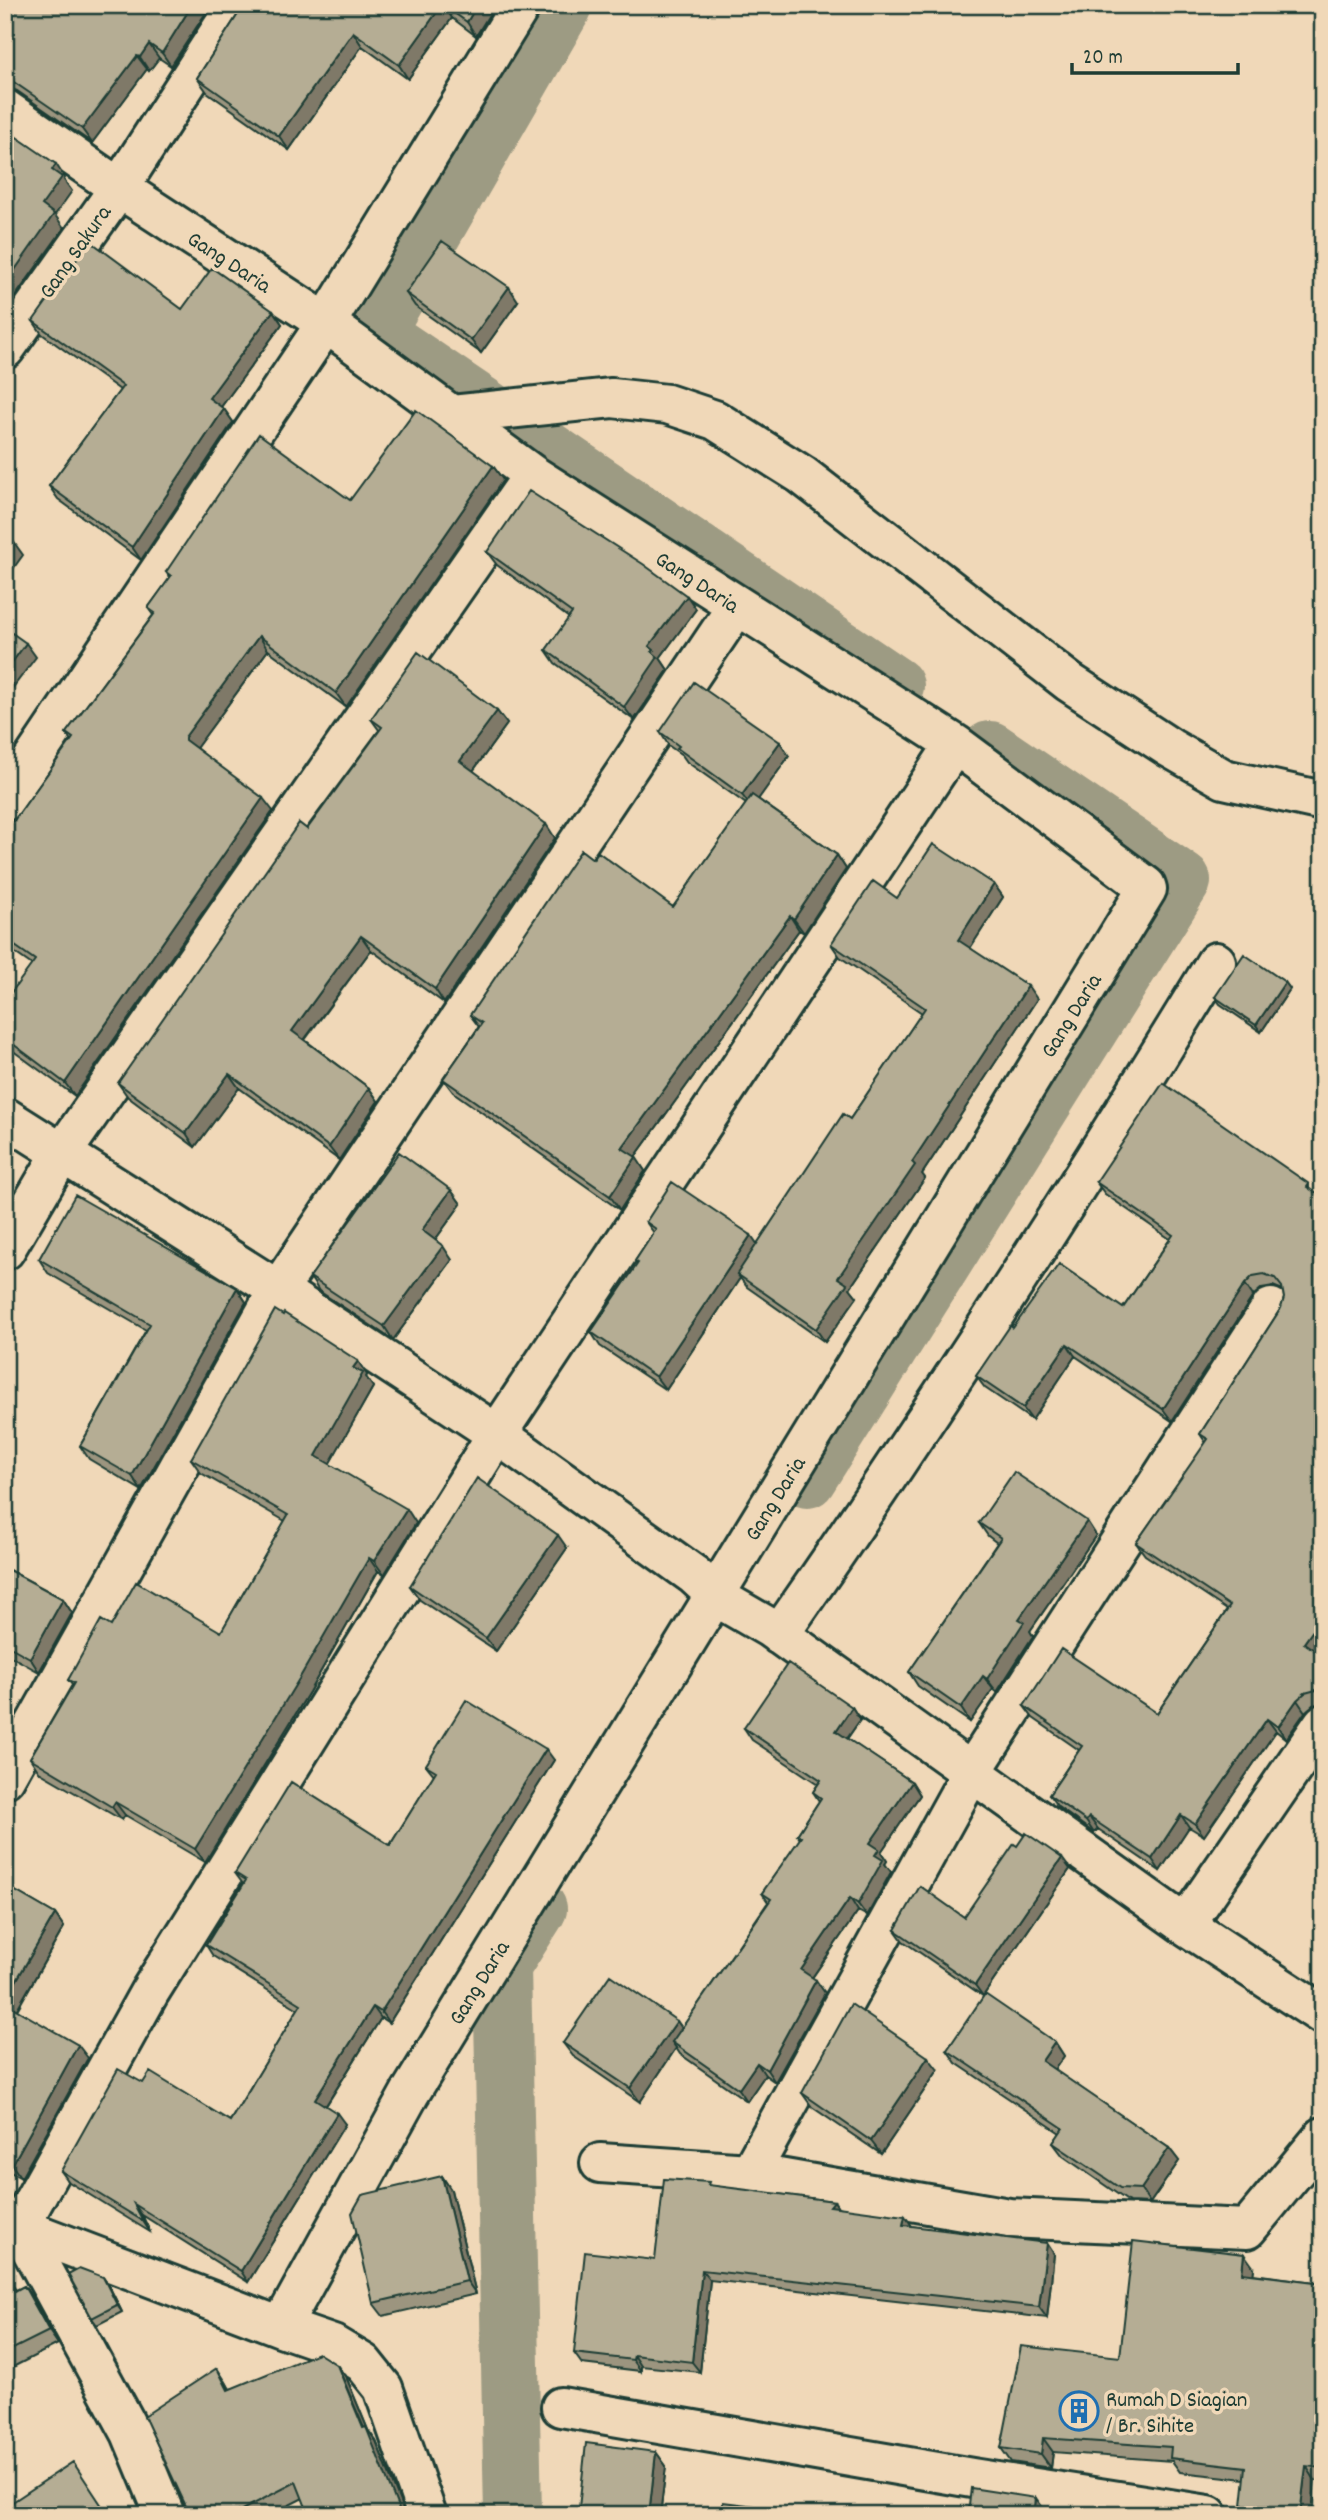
<svg xmlns="http://www.w3.org/2000/svg" width="1328" height="2520" viewBox="0 0 1328 2520" font-family="Dekko,sans-serif">
  <style>
    .lines { fill: none; stroke-linecap: round; stroke-linejoin: round }
    .canal { stroke: #9d9b83; stroke-width: 58 }
    .minor-casing { stroke: #1f3d34; stroke-width: 44 }
    .minor { stroke: #f0d8b8; stroke-width: 38 }
    .wall { fill: #9c957f; stroke: #1f3d34; stroke-width: 2 }
    .shaded-wall { fill: #7f7968; stroke: #1f3d34; stroke-width: 2 }
    .building { fill: #b5ad94; stroke: #1f3d34; stroke-width: 2 }
    .labels { text-anchor: middle; stroke-width: 7; stroke-linejoin: round; paint-order: stroke }
    .street-label { font-size: 23px; fill: #1f3d34; stroke: #f0d8b8 }
    .poi-label { font-size: 23px; fill: #1f3d34; stroke: #f0d8b8; text-anchor: start }
  </style>
  <rect width="100%" height="100%" fill="#f0d8b8"/>
  <filter id="ink" filterUnits="userSpaceOnUse"><feTurbulence type="fractalNoise" baseFrequency=".0143" numOctaves="2"/><feDisplacementMap in="SourceGraphic" scale="14" xChannelSelector="R" yChannelSelector="G"/><feConvolveMatrix kernelMatrix="1 2 1 2 8 2 1 2 1" color-interpolation-filters="sRGB"/></filter>
  <g filter="url(#ink)">
    <g class="lines">
      <path class="canal" d="M564 5 375 333 895 686
        M807 1479 1182 881 990 750
        M513 2515 502 1966 538 1909"/>
      <g class="minor-casing">
        <path id="minor" d="M5 109 119 188 326 323 533 475 955 744 1146 886 1147 889 410 2093 281 2327
          M5 349 119 188 237 5
          M452 415 612 398 667 404 715 420 802 475 1069 682 1170 748 1224 779 1323 801
          M5 801 326 323 521 5
          M5 1117 278 1290 497 1434 694 1575 720 1599 770 1628 1185 1925 1323 2015
          M5 1250 62 1153 533 475
          M779 1635C932 1416 1077 1190 1216 962
          M5 1778 278 1290 737 606
          M1185 1925 1323 1724
          M600 2163 750 2173 1009 2218 1247 2229 1323 2137
          M750 2173 971 1773 1271 1308
          M5 2218 19 2227 281 2327 333 2345 363 2363 383 2388 427 2515
          M19 2227 149 1993 497 1434 955 744
          M19 2227 131 2433 165 2515
          M561 2407 972 2478 1208 2515"/>
      </g>
      <use href="#minor" class="minor"/>
    </g>
    <path class="wall" d="M5 5H211L171 66 159 58 149 71 147 69 92 143 17 91 7 87 5 88Z
      M244 5H495L476 36 452 18 408 79 362 46 289 150 207 92 197 78Z
      M406 293 518 301 481 353 415 306Z
      M273 311 282 324 221 407 224 409 233 422 141 560 58 499 49 486 120 390 42 334 33 321Z
      M493 466 503 480 346 707 268 650 196 748 273 811 75 1096 5 1045V1001L32 965 5 946V833L71 741 66 733 153 615 148 608 170 578 166 572 350 500Z
      M487 552 687 596 696 609 660 658 668 670 634 720 555 663 546 650 569 618 497 565Z
      M497 711 507 724 473 771 555 838 444 1003 371 950 305 1040 369 1088 378 1101 339 1160 239 1088 195 1147 128 1097 118 1083 379 730 371 719Z
      M660 732 789 756 758 799 837 855 846 869 804 933 799 930 635 1157 645 1171 620 1210 453 1092 443 1079 479 1027 470 1015 593 859 673 907 746 804 687 762 682 755 669 746Z
      M994 884 1003 897 970 948 1037 999 922 1174 925 1178 850 1288 857 1297 825 1342 747 1287 740 1278 666 1390 600 1346 591 1332 637 1265 635 1261 654 1233 646 1222 757 1244 850 1119 922 1013 840 957 831 944 897 898Z
      M1285 982 1290 989 1261 1032 1220 1004 1215 997Z
      M1096 1182 1309 1184 1315 1651 1323 1656V1703L1313 1705 1305 1712 1286 1739 1276 1731 1204 1836 1189 1827 1160 1871 1098 1829 1094 1833 1058 1807 1049 1795 1079 1750 1033 1718 1024 1706 1157 1713 1227 1610 1145 1555 1136 1543 1206 1443 1200 1434 1281 1308 1284 1298 1283 1290 1273 1286 1262 1288 1253 1296 1172 1421 1075 1356 1032 1420 985 1388 976 1376 1013 1328 1123 1308 1170 1239 1105 1194Z
      M451 1190 461 1204 435 1240 452 1260 393 1340 319 1291 310 1277Z
      M39 1259 237 1288 246 1302 141 1490 89 1459 80 1446 146 1330 48 1273Z
      M367 1375 366 1377 373 1387 329 1464 416 1523 384 1575 378 1571 309 1692 205 1862 125 1815 122 1820 39 1772 30 1758 72 1685 68 1680 111 1626 221 1632 285 1521 201 1473 191 1459Z
      M979 1523 1096 1535 1030 1631 1033 1636 997 1692 993 1689 970 1722 918 1686 909 1672 997 1543 988 1536Z
      M567 1548 496 1651 420 1600 410 1586Z
      M5 1568 63 1599 72 1613 39 1672 5 1653Z
      M852 1707 860 1720 847 1739 912 1782 920 1795 881 1852 887 1861 885 1864 891 1872 867 1916 858 1911 812 1978 825 1993 775 2082 765 2075 747 2101 680 2054 676 2048 640 2102 573 2056 563 2043 677 2021 682 2028 768 1902 762 1893 800 1839 797 1835 819 1801 813 1792 818 1784 752 1740 744 1728Z
      M1323 1739V1764L1314 1752Z
      M554 1760 389 2023 381 2018 326 2106 345 2124 248 2282 142 2215 150 2232 69 2182 61 2171 143 2083 230 2121 298 2009 213 1956 206 1945 243 1884 235 1873 390 1845 434 1775 426 1765Z
      M1070 1869 983 1996 903 1941 895 1930 964 1917Z
      M5 1885 55 1914 64 1927 17 2010 88 2058 21 2178 5 2169Z
      M1055 2042 1064 2056 1054 2070 1169 2148 1179 2161 1150 2203 1129 2202 1063 2156 1053 2143 1060 2133 956 2063 947 2050Z
      M938 2070 881 2154 812 2107 802 2093Z
      M442 2176 451 2190 476 2294 383 2316 373 2303Z
      M711 2186 834 2201 838 2207 912 2226 1054 2254 1047 2318 710 2280 700 2372 641 2366V2371L582 2364 574 2353 655 2260Z
      M1254 2268 1253 2274 1323 2283V2481L1245 2479 1180 2472 1172 2461 1053 2452 1051 2468 1011 2462 1001 2448 1120 2357Z
      M5 2276 9 2283H11L16 2290 24 2286 34 2300 58 2344 5 2371Z
      M108 2284 122 2312 97 2325 92 2318Z
      M337 2365 347 2379 368 2430 376 2441 405 2515H309L303 2498 270 2515H190L226 2382 230 2389Z
      M656 2452 666 2466 660 2515H583L579 2508Z"/>
    <path class="shaded-wall" d="M192 5H211L171 66 162 53Z
      M442 5H443L452 18 408 79 399 65Z
      M477 5H495L476 36 467 22Z
      M353 32 362 46 289 150 279 136Z
      M149 44 159 58 149 71 140 57Z
      M137 56 147 69 92 143 82 129Z
      M56 164 65 178 64 180 72 191 55 215 64 228 7 308 5 306V284L42 205 52 170Z
      M509 287 518 301 481 353 471 340Z
      M273 311 282 324 218 411 209 398Z
      M224 409 233 422 141 560 132 547Z
      M493 466 503 480 346 707 336 693Z
      M13 541 23 555 5 580V553Z
      M687 596 696 609 660 658 668 670 634 720 624 707 649 646Z
      M259 636 268 650 194 751 185 740V737Z
      M26 643 36 657 5 698V672Z
      M497 711 507 724 470 775 460 761Z
      M780 742 789 756 752 808 742 795Z
      M263 798 273 811 75 1096 65 1083Z
      M546 824 555 838 444 1003 435 989Z
      M837 855 846 869 804 933 794 919Z
      M994 884 1003 897 967 953 958 940Z
      M790 916 799 930 632 1161 622 1148Z
      M361 936 371 950 301 1044 292 1031Z
      M1285 982 1290 989 1261 1032 1256 1025Z
      M1028 986 1037 999 922 1174 925 1178 850 1288 857 1297 825 1342 816 1329 838 1278 912 1162Z
      M229 1074 239 1088 195 1147 186 1133Z
      M369 1088 378 1101 339 1160 329 1147Z
      M636 1157 645 1171 620 1210 610 1196Z
      M451 1190 461 1204 432 1244 422 1230Z
      M751 1235 760 1248 737 1274 740 1278 666 1390 656 1377Z
      M443 1246 452 1260 393 1340 384 1326Z
      M1245 1284 1253 1296 1172 1421 1163 1409Z
      M237 1288 246 1302 141 1490 132 1476Z
      M1067 1344 1075 1356 1032 1420 1023 1408Z
      M358 1361 367 1375 366 1377 373 1387 326 1470 316 1456 353 1368Z
      M407 1509 416 1523 384 1575 374 1561Z
      M1087 1521 1096 1535 1030 1631 1033 1636 997 1692 987 1679 1019 1619Z
      M558 1535 567 1548 496 1651 486 1638Z
      M369 1558 378 1571 309 1692 205 1862 195 1849Z
      M63 1599 72 1613 39 1672 30 1658Z
      M1323 1616V1640L1312 1655 1304 1643Z
      M983 1676 993 1689 970 1722 961 1708Z
      M1297 1700 1305 1712 1286 1739 1278 1727Z
      M852 1707 860 1720 844 1743 836 1731Z
      M1267 1719 1276 1731 1204 1836 1195 1824Z
      M546 1749 554 1760 389 2023 381 2012Z
      M912 1782 920 1795 881 1852 887 1861 885 1864 891 1872 867 1916 858 1904 875 1855 870 1843Z
      M115 1802 125 1815 122 1820 112 1807Z
      M1181 1815 1189 1827 1160 1871 1152 1859Z
      M1089 1817 1098 1829 1094 1833 1086 1821Z
      M1062 1858 1070 1869 983 1996 975 1985Z
      M850 1898 858 1911 809 1982 801 1970Z
      M55 1914 64 1927 13 2016 5 2005V2000Z
      M816 1980 825 1993 775 2082 767 2070Z
      M373 2007 381 2018 323 2110 315 2099Z
      M677 2021 686 2034 672 2042 676 2048 640 2102 630 2088Z
      M1055 2042 1064 2056 1051 2074 1042 2061Z
      M78 2045 88 2058 21 2178 12 2165Z
      M928 2057 938 2070 881 2154 871 2141Z
      M757 2063 765 2075 747 2101 739 2089Z
      M337 2113 345 2124 248 2282 241 2271Z
      M1169 2148 1179 2161 1150 2203 1141 2189Z
      M442 2176 451 2190 476 2294 467 2281Z
      M834 2201 841 2212 830 2206Z
      M134 2204 142 2215 150 2232 143 2221Z
      M905 2216 912 2226 903 2225Z
      M1047 2243 1054 2254 1047 2318 1039 2307Z
      M1244 2254 1254 2268 1252 2287 1242 2273Z
      M702 2270 710 2280 700 2372 692 2362Z
      M103 2277 108 2284 122 2312 117 2305Z
      M24 2286 34 2300 58 2344 49 2331Z
      M634 2355 641 2366V2371L633 2360Z
      M337 2365 347 2379 368 2430 376 2441 405 2515H401Z
      M217 2368 226 2382 237 2404 228 2390Z
      M1043 2438 1053 2452 1051 2468 1041 2454Z
      M656 2452 666 2466 660 2515H649Z
      M1306 2466 1315 2480 1312 2515H1300Z
      M1036 2498 1046 2512V2515H1034Z"/>
    <path class="building" d="M5 5H192L162 53 149 44 140 57 137 56 82 129 5 76Z
      M244 5H442L399 65 353 32 279 136 197 78Z
      M443 5H477L467 22Z
      M5 129 56 164 52 170 62 177 42 205 54 214 5 284Z
      M90 241 182 309 212 268 273 311 209 398 224 409 132 547 49 486 123 386 33 321Z
      M442 241 509 287 471 340 406 293Z
      M416 410 493 466 336 693 259 636 185 737V740L263 798 65 1083 5 1038V1001L35 960 5 939V833L73 738 66 733 155 613 148 608 171 576 166 572 259 434 350 500Z
      M529 491 643 564 687 596 649 646 654 650 652 652 658 657 624 707 546 650 572 613 487 552Z
      M5 535 13 541 5 553Z
      M5 628 26 643 5 672Z
      M418 652 497 711 460 761 546 824 435 989 361 936 292 1031 369 1088 329 1147 229 1074 186 1133 118 1083 299 823 307 829 382 727 371 719Z
      M694 682 780 742 742 795 677 748 679 746 660 732Z
      M752 795 837 855 794 919 790 916 622 1148 636 1157 610 1196 443 1079 482 1023 470 1015 581 850 593 859 598 852 673 907Z
      M933 844 994 884 958 940 1028 986 912 1162 915 1165 838 1278 847 1284 816 1329 737 1274 843 1114 850 1119 925 1008 831 944 873 881 897 898Z
      M1244 954 1285 982 1256 1025 1215 997Z
      M1163 1083 1309 1184 1307 1187 1323 1198V1616L1304 1643 1323 1656V1692L1316 1690 1305 1693 1297 1700 1278 1727 1267 1719 1195 1824 1181 1815 1152 1859 1089 1817 1086 1821 1049 1795 1082 1746 1024 1706 1061 1649 1157 1713 1230 1606 1136 1543 1208 1439 1200 1434 1281 1308 1284 1298 1282 1287 1275 1278 1264 1274 1253 1276 1245 1284 1163 1409 1067 1344 1023 1408 976 1376 1010 1326 1013 1328 1059 1264 1123 1308 1173 1235 1096 1182Z
      M399 1152 451 1190 422 1230 443 1246 384 1326 310 1277Z
      M672 1182 751 1235 656 1377 591 1332 638 1263 635 1261 656 1229 646 1222Z
      M75 1195 237 1288 132 1476 80 1446 150 1324 39 1259Z
      M275 1310 283 1315 284 1313 358 1361 353 1368 363 1373 316 1456 407 1509 374 1561 369 1558 299 1679 195 1849 115 1802 112 1807 30 1758 74 1683 68 1680 101 1620 111 1626 136 1582 221 1632 288 1515 191 1459Z
      M1014 1472 1087 1521 1019 1619 1024 1622 987 1679 983 1676 961 1708 909 1672 1001 1538 979 1523Z
      M477 1478 558 1535 486 1638 410 1586Z
      M5 1568 63 1599 30 1658 5 1644Z
      M788 1663 852 1707 836 1731 912 1782 870 1843 879 1849 875 1855 883 1860 858 1904 850 1898 801 1970 816 1980 767 2070 757 2063 739 2089 672 2042 771 1899 762 1893 801 1837 797 1835 821 1798 813 1792 821 1780 744 1728Z
      M466 1700 546 1749 381 2012 373 2007 315 2099 337 2113 241 2271 134 2204 143 2221 61 2171 118 2069 143 2083 150 2072 230 2121 301 2004 206 1945 246 1880 235 1873 291 1782 390 1845 436 1771 426 1765Z
      M1323 1739V1757L1314 1752Z
      M1026 1833 1062 1858 975 1985 895 1930 920 1886 964 1917 1014 1844 1017 1846Z
      M5 1885 55 1914 5 2000Z
      M1323 1925V1935L1318 1932Z
      M610 1975 677 2021 630 2088 563 2043Z
      M985 1994 1055 2042 1042 2061 1169 2148 1141 2189 1120 2188 1053 2143 1063 2128 947 2050Z
      M5 2003 78 2045 12 2165 5 2161Z
      M851 2004 928 2057 871 2141 802 2093Z
      M442 2176 467 2281 373 2303 352 2213 362 2195Z
      M664 2179 709 2182 708 2185 834 2201 830 2206 905 2216 903 2225 1047 2243 1039 2307 702 2270 692 2362 634 2355 633 2360 574 2353 585 2252 655 2260Z
      M1133 2241 1244 2254 1242 2273 1323 2283V2468L1306 2466 1300 2515H1241L1246 2467 1170 2458 1171 2447 1043 2438 1041 2454 1001 2448 1021 2346 1120 2357Z
      M79 2268 103 2277 117 2305 92 2318 68 2274Z
      M5 2280 8 2284 11 2283 15 2291 24 2286 49 2331 5 2353Z
      M318 2353 337 2365 363 2428 366 2427 401 2515H331L329 2511 321 2515H309L296 2482 232 2515H190L144 2416 217 2368 228 2390Z
      M586 2443 656 2452 649 2515H630L579 2508Z
      M73 2462 108 2515H5V2507Z
      M971 2488 1036 2498 1034 2515H968Z
      M723 2502 772 2508 771 2515H722Z"/>
  </g>
  <defs>
    <g id="building-ring" transform="scale(2.0125)"><circle r="9.5" fill="#f0d8b8" stroke="#1f6fb2" stroke-width="1.5"/><path d="M-4-6H4V6H1V3H-1V6H-4ZM-2.5-4.3h1.7v1.8h-1.7ZM.8-4.3h1.7v1.8H.8ZM-2.5-1h1.7V.8h-1.7ZM.8-1h1.7V.8H.8Z" fill="#1f6fb2"/></g>
  </defs>
  <g fill-rule="evenodd">
    <use href="#building-ring" x="1079" y="2411"/>
  </g>
  <g class="labels">
    <g class="street-label">
      <text transform="translate(74 251) rotate(-55)" y="8">Gang Sakura</text>
      <text transform="translate(230 261) rotate(33)" y="8">Gang Daria</text>
      <text transform="translate(698 581) rotate(33)" y="8">Gang Daria</text>
      <text transform="translate(1070 1015) rotate(-58)" y="8">Gang Daria</text>
      <text transform="translate(774 1498) rotate(-58)" y="8">Gang Daria</text>
      <text transform="translate(478 1982) rotate(-58)" y="8">Gang Daria</text>
    </g>
    <g class="poi-label">
      <text x="1106" y="2406">Rumah D Siagian<tspan x="1106" dy="26">/ Br. Sihite</tspan></text>
    </g>
  </g>
  <rect width="1328" height="2520" fill="none" stroke="#f0d8b8" stroke-width="28"/>
  <rect x="14" y="14" width="1300" height="2492" fill="none" stroke="#1f3d34" stroke-width="2.5" filter="url(#ink)"/>
  <path d="M1072 63v10h166v-10" fill="none" stroke="#1f3d34" stroke-width="3.5"/>
  <text x="1083" y="63" font-size="21" fill="#1f3d34" stroke="#f0d8b8" stroke-width="5" paint-order="stroke">20 m</text>
</svg>
